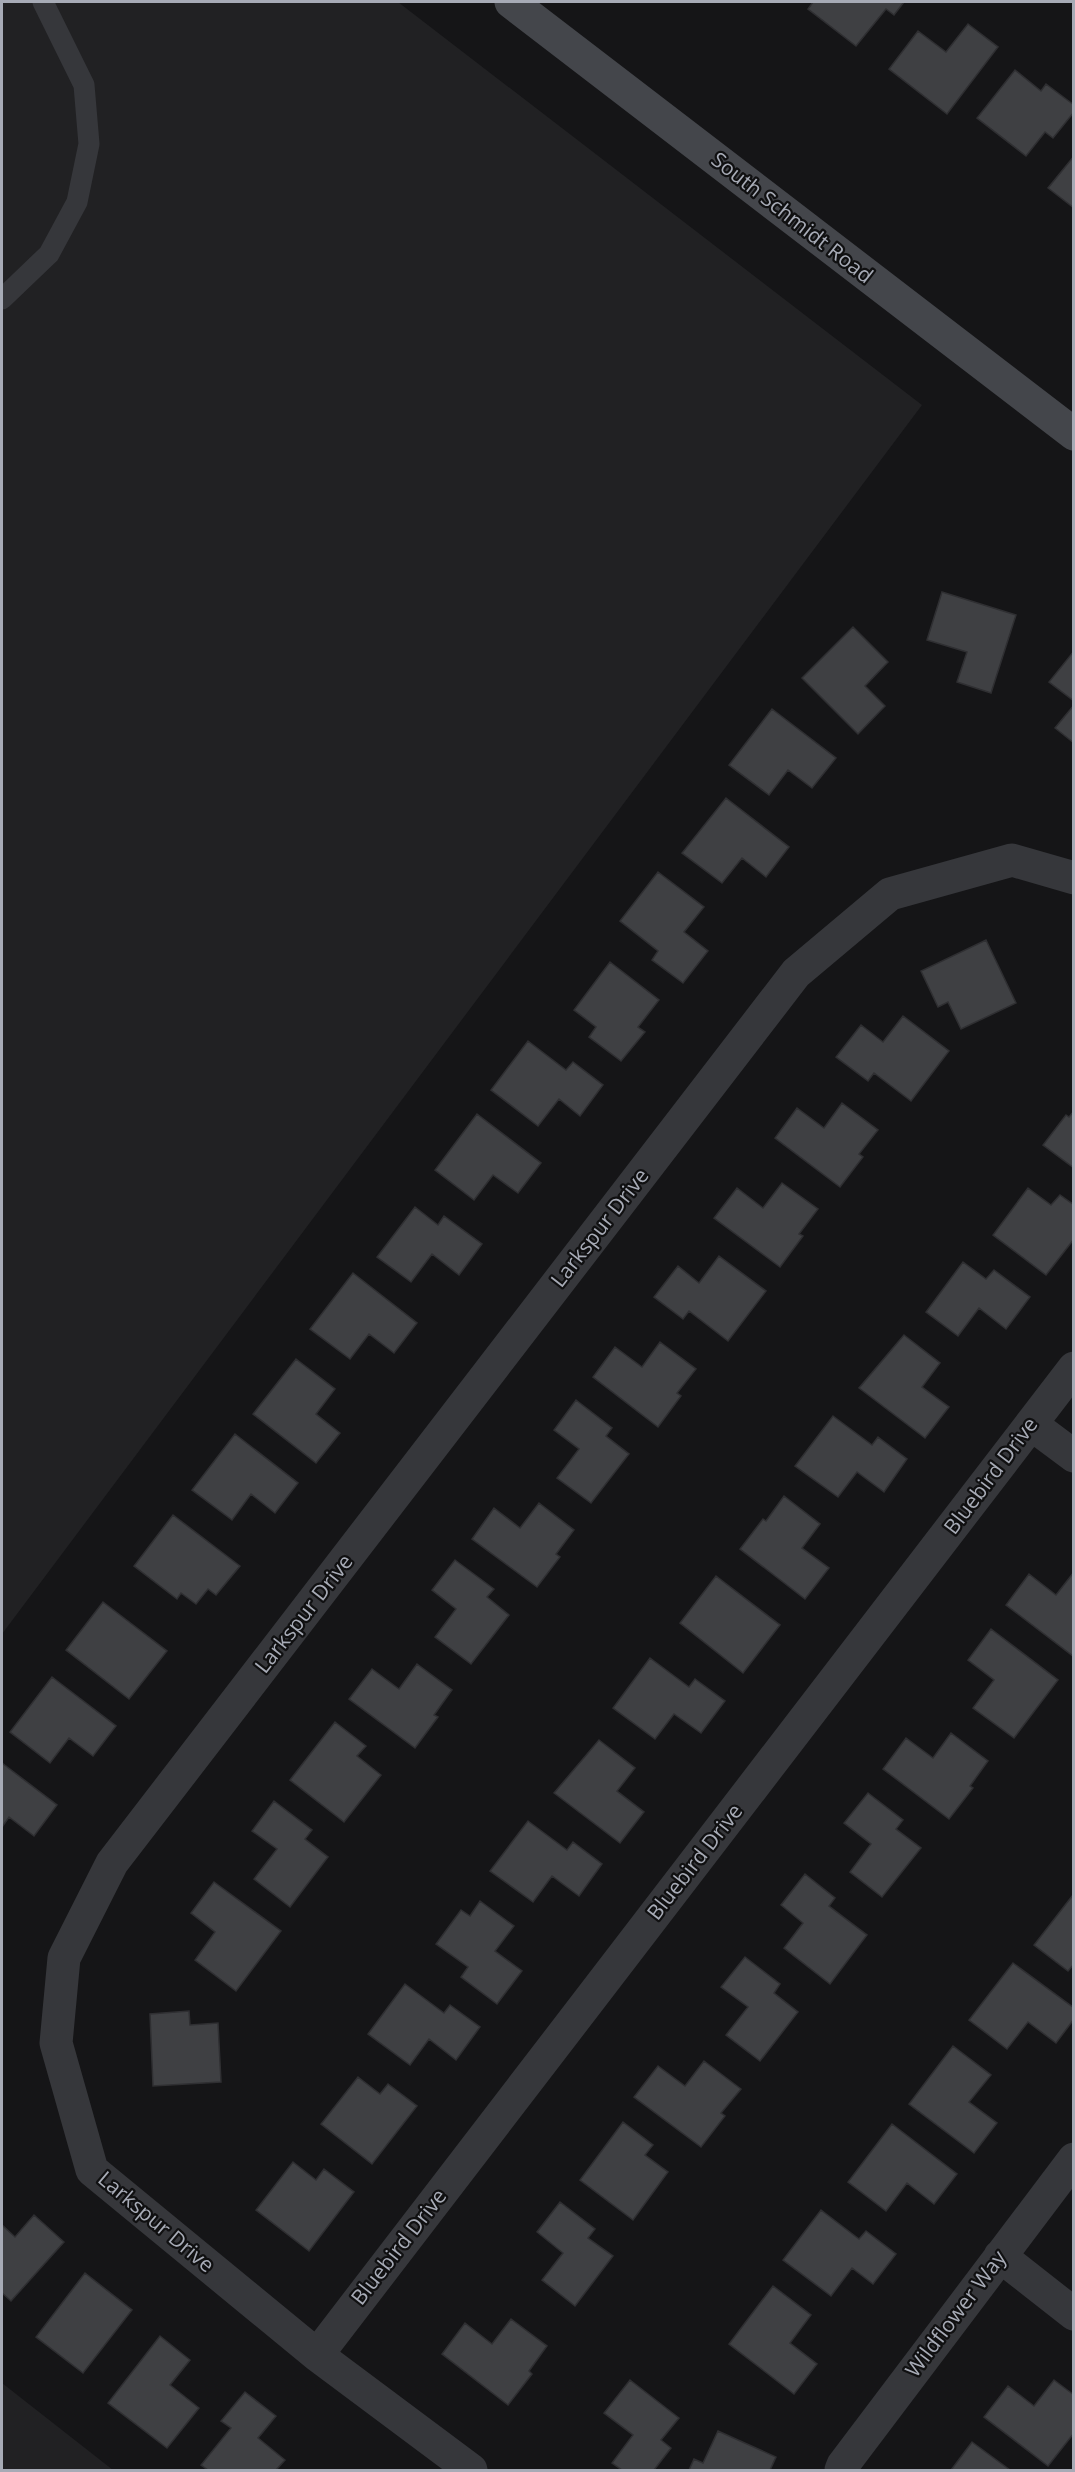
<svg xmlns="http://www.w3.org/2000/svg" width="1075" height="2472" viewBox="0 0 1075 2472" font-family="'Open Sans',sans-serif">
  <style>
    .built { fill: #212123 }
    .building { fill: #3f4043; stroke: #2f2f32; stroke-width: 1.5 }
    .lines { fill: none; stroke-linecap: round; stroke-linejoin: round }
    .lane { stroke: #36373b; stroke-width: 21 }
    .street { stroke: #36373b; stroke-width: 33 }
    .secondary { stroke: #44464b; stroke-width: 33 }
    .labels { text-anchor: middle; stroke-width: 4.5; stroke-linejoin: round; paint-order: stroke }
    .street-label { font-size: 21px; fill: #a7abb6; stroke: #101011 }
  </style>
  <rect width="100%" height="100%" fill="#151517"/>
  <path class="built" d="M2 2H398L922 405 2 1634Z
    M2 2383 113 2470H2Z"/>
  <path class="building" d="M813 2H904L894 15 886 9 856 46 808 9Z
    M968 24 998 47 947 114 889 69 918 31 946 52Z
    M1015 70 1041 91 1046 84 1074 105V112L1053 138 1045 132 1026 156 977 118Z
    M1074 156V208L1048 188Z
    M942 592 1016 615 991 693 957 682 967 652 927 640Z
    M853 627 888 662 865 686 885 706 858 734 802 678Z
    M1074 651V701L1049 682Z
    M1074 705V743L1055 728Z
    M772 709 836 758 812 788 788 770 769 795 729 765Z
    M726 798 789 847 766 877 742 858 722 883 682 853Z
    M658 872 704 907 684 932 708 951 683 983 652 960 658 951 620 921Z
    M986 940 1016 1003 961 1029 948 1002 938 1007 921 971Z
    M610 962 659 1000 638 1027 645 1032 621 1061 589 1037 596 1027 574 1010Z
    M903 1016 949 1051 911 1101 874 1073 868 1081 836 1057 861 1025 883 1042Z
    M528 1041 566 1070 573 1062 603 1085 580 1116 559 1099 538 1126 491 1090Z
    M842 1103 878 1130 859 1154 863 1157 840 1187 775 1138 797 1108 824 1128Z
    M1074 1111V1168L1043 1145 1066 1115 1069 1117Z
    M477 1114 541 1163 518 1193 493 1175 474 1200 435 1170Z
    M782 1183 818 1209 799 1234 803 1236 780 1267 714 1218 737 1188 763 1208Z
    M1028 1188 1051 1205 1060 1195 1074 1205V1239L1046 1275 993 1235Z
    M415 1207 438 1225 444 1216 482 1244 459 1275 432 1254 411 1282 377 1257Z
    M719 1256 766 1291 728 1341 689 1311 683 1319 654 1297 678 1266 699 1283Z
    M963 1262 986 1279 994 1270 1030 1297 1006 1329 979 1308 958 1336 926 1312Z
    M353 1273 417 1323 394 1353 369 1334 350 1359 310 1329Z
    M904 1335 940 1363 922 1387 949 1407 925 1438 859 1388Z
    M660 1342 696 1369 677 1393 681 1396 658 1427 593 1377 615 1347 642 1367Z
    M296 1359 335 1389 316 1414 340 1433 316 1463 253 1414Z
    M576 1400 612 1428 606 1436 629 1454 591 1503 557 1478 579 1449 554 1430Z
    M833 1416 872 1445 878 1437 907 1459 884 1492 857 1472 838 1497 795 1466Z
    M235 1434 298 1483 275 1513 251 1494 232 1520 192 1490Z
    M784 1496 820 1524 802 1548 829 1568 805 1599 740 1549 763 1519 766 1521Z
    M539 1503 574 1530 556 1554 560 1557 537 1587 472 1539 494 1508 520 1528Z
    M173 1515 240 1566 216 1595 208 1589 196 1604 181 1593 177 1599 134 1566Z
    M455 1560 494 1589 487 1597 509 1615 471 1664 435 1637 456 1609 432 1590Z
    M1074 1572V1654L1073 1656 1006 1605 1029 1574 1056 1595Z
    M716 1576 780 1625 743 1673 680 1623Z
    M103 1602 167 1651 129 1699 66 1650Z
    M991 1629 1058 1680 1014 1738 973 1708 994 1680 968 1660Z
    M650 1658 689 1687 695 1679 725 1701 701 1733 674 1714 655 1739 613 1708Z
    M417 1664 452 1690 434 1715 438 1717 415 1748 349 1699 372 1669 399 1689Z
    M52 1677 116 1726 93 1756 69 1738 50 1763 10 1732Z
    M335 1722 366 1746 357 1756 381 1775 344 1822 290 1780Z
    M951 1733 988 1761 970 1786 973 1788 949 1819 883 1769 906 1738 933 1758Z
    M599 1740 635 1768 617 1791 644 1812 620 1843 554 1793Z
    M2 1763 57 1805 34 1836 9 1817 2 1827Z
    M868 1793 903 1820 896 1829 921 1848 882 1897 850 1872 871 1844 844 1823Z
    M274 1801 312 1830 305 1839 328 1857 290 1907 254 1879 277 1849 252 1831Z
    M528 1821 567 1850 573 1842 602 1864 579 1896 552 1876 533 1902 490 1871Z
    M805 1874 835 1898 829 1906 867 1935 830 1984 784 1948 803 1923 781 1905Z
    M214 1882 281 1931 236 1991 195 1960 215 1932 191 1913Z
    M1073 1895 1074 1964 1068 1971 1034 1945Z
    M480 1901 514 1926 495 1951 522 1971 497 2004 461 1977 468 1967 436 1944 461 1910 470 1916Z
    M745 1957 780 1984 774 1993 798 2012 760 2061 726 2035 748 2007 721 1987Z
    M1013 1963 1074 2008V2019L1056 2043 1028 2022 1007 2049 969 2020Z
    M405 1984 444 2013 450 2005 480 2027 456 2060 429 2039 410 2065 368 2034Z
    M189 2011 190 2025 218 2023 221 2082 153 2086 150 2014Z
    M953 2046 991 2075 969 2102 997 2123 974 2153 909 2104Z
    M704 2061 741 2089 721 2113 725 2116 701 2147 634 2097 658 2066 685 2086Z
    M358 2077 380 2094 388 2084 417 2106 372 2164 321 2124Z
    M623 2122 653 2145 645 2155 668 2172 633 2220 580 2180Z
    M892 2124 957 2174 934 2204 907 2183 886 2211 848 2182Z
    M293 2162 316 2180 324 2169 354 2192 309 2251 256 2210Z
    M560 2202 595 2229 588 2238 613 2256 575 2306 542 2280 563 2253 537 2232Z
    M821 2210 859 2239 866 2231 896 2254 873 2284 852 2268 831 2296 783 2260Z
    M34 2215 64 2242 11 2301 2 2293V2225L15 2237Z
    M85 2273 132 2310 83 2373 36 2337Z
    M773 2286 811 2315 790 2343 817 2364 794 2394 729 2344Z
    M511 2319 547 2346 529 2371 532 2374 508 2405 442 2354 465 2323 492 2344Z
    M160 2336 190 2360 170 2385 199 2408 167 2448 108 2403Z
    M630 2380 679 2418 661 2440 671 2448 654 2470H622L612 2463 633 2435 604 2413Z
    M1054 2380 1074 2395V2433L1048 2466 984 2417 1008 2386 1034 2406Z
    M245 2392 276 2416 258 2438 285 2460 276 2470H208L201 2465 231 2428 221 2421Z
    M718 2431 776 2457 770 2470H689L694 2459 703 2463Z
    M972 2442 1010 2470H951Z"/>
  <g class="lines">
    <path class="lane" d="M2 299 49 254 77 202 89 144 84 85 43 2"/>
    <path class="street" d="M1031 1424 1074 1456
      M1000 2256 1074 2314
      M317 2355 1074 1368
      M471 2470 317 2355 92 2170 56 2043 64 1958 112 1863 796 973 890 894 1012 860 1074 878
      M841 2470 843 2465 1074 2159"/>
    <path class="secondary" d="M511 2 1074 434"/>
  </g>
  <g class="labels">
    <g class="street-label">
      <text transform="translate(792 218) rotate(38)" y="7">South Schmidt Road</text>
      <text transform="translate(600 1228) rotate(-52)" y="7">Larkspur Drive</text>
      <text transform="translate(991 1476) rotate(-53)" y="7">Bluebird Drive</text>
      <text transform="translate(304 1614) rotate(-52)" y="7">Larkspur Drive</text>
      <text transform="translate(695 1862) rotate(-52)" y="7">Bluebird Drive</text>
      <text transform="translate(156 2222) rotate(40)" y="7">Larkspur Drive</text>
      <text transform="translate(399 2247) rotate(-52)" y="7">Bluebird Drive</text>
      <text transform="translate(956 2314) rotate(-53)" y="7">Wildflower Way</text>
    </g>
  </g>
  <rect width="1075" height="2472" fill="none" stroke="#a7abb6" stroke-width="6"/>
</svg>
